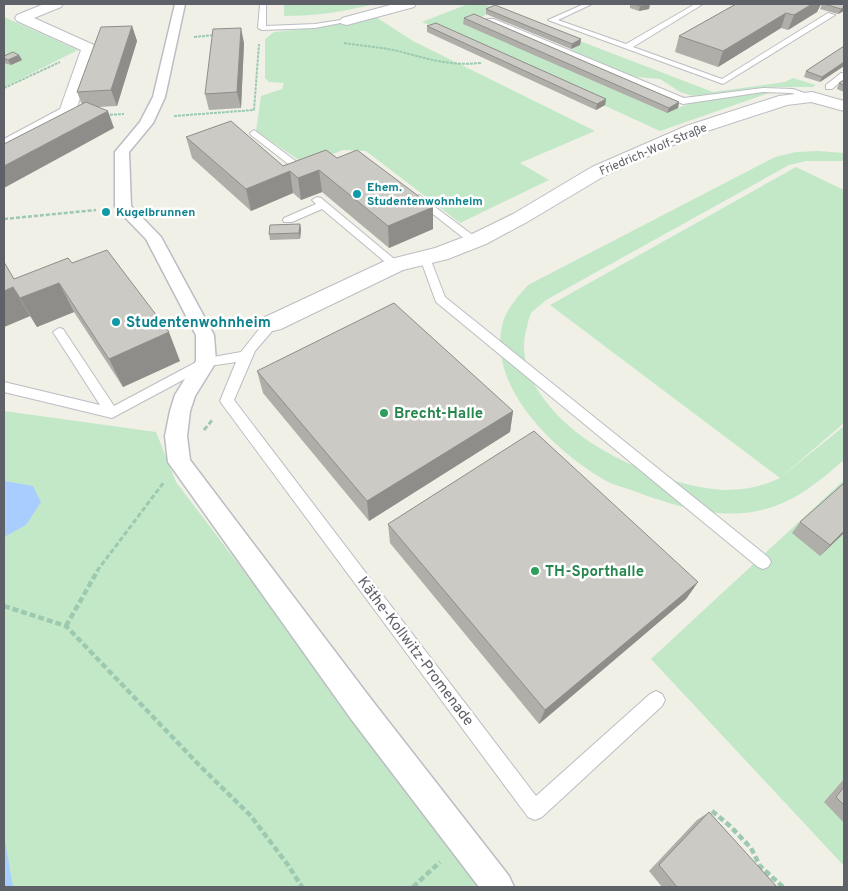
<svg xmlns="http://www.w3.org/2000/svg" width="848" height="891" viewBox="0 0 848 891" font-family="Overpass,sans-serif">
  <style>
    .green { fill: #c3e8c8 }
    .water { fill: #a8cdff }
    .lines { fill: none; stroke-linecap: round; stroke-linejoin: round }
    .service-casing { stroke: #bbbdc2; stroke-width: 2 }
    .pedestrian-casing { stroke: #bbbdc2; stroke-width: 3 }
    .minor-casing { stroke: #bbbdc2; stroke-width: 2 }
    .path-far3 { stroke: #9cc9af; stroke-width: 2; stroke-dasharray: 3 1; stroke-linecap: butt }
    .path-far2 { stroke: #9cc9af; stroke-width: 2.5; stroke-dasharray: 4 2; stroke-linecap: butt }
    .path-far1 { stroke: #9cc9af; stroke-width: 3; stroke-dasharray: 5 2.5; stroke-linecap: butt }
    .path { stroke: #9cc9af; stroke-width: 4.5; stroke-dasharray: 6 3; stroke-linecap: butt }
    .service { fill: #fff; fill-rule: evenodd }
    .pedestrian { fill: #fff; fill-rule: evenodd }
    .minor { fill: #fff; fill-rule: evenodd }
    .wall { fill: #afaea9 }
    .shaded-wall { fill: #8f8d89 }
    .building { fill: #cccac4; stroke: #8f8d89 }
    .culture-dot { fill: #0f9aa8; stroke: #fff; stroke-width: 2 }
    .leisure-dot { fill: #2e9e5b; stroke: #fff; stroke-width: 2 }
    .labels { text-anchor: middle; stroke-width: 5; stroke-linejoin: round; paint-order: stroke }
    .far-street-label { font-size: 12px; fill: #5e6167; stroke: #fff }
    .far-culture-label { font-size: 12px; font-weight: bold; fill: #0d838f; stroke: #fff; text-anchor: start }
    .culture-label { font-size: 15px; font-weight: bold; fill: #0d838f; stroke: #fff; text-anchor: start }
    .leisure-label { font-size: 15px; font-weight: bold; fill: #27864d; stroke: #fff; text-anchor: start }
    .street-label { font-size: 15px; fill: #5e6167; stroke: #fff }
  </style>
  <rect width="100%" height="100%" fill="#f0f0e7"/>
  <path class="green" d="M284 4H375C342 12 318 16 284 16Z
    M468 4H483L713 92 785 82 793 78 816 85 813 87H764L693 96 680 92 660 79 636 77 610 69 582 57 571 49 580 45 495 11 464 24 667 113C694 98 731 97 762 91L769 93 660 131 422 22Z
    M4 17 78 50 4 87Z
    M376 17 413 41 595 131 520 163 549 180 460 223 366 151 343 150 306 165 256 131 261 96 282 89 284 83 269 82 265 78V39L274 32 324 27Z
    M818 151 844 153V161H806L789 165 546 300C542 304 536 308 532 312 529 316 528 322 527 327 511 377 562 427 603 450 636 469 675 484 713 489 736 492 759 488 780 478L550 305 796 167 844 190V423L780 478 844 426V460C817 483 793 504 757 511 716 520 669 504 631 490 623 487 614 485 606 481 557 453 488 389 502 326 505 310 517 298 528 285L775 157 796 152Z
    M4 411 156 432 176 482 484 887H4Z
    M844 480V866L651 659Z"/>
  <path class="water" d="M4 481 33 486 41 502 26 525 4 537Z
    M4 835 13 887H4Z"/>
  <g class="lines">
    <g class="service-casing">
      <path id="service" d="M260 4H266V26L315 24 347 19 351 21 315 28 262 30 258 28Z
        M584 4H592L558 20 626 44 695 4H703L633 47 722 79 828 13 835 15 723 84 548 20Z
        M488 19H494L684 98 763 88 793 89 816 97 812 100 792 93 763 92 683 104 488 23Z
        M841 73H844V79L832 89H826V85Z
        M254 130 305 168 309 169V173L301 174 251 135 250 133Z
        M419 195 478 239 479 241 478 243H470L415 200 414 198Z
        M317 197 321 198 399 263 400 265 399 267H391L322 209 292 222H284L283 220 284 218 316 204 312 200Z
        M425 255 430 258 445 297 768 557 771 562 768 567 763 569 758 567 436 302 420 258Z
        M273 319 279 323 255 351 234 400 536 796 650 694 656 691 662 694 665 700 662 706 542 817 535 820 528 817 222 404 220 401 236 362 209 366 112 418 4 392V382L100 405 53 332 59 328 63 329 114 406 202 359 241 352 260 328Z"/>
    </g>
    <g class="pedestrian-casing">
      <path id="pedestrian" d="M175 4H185L165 97 153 123 129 152 131 206 161 237 214 335 216 362 195 396 190 411 187 436 190 460 371 699 509 876 514 887H479L351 719 168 462 165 436 170 411 175 395 196 361V335L146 239 115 207V152L140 122 153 97Z"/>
    </g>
    <g class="minor-casing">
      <path id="minor" d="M44 4H63L61 7 34 18 94 45 97 48 74 116 10 150 4 151V139L60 109 81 50 17 21 15 18 17 15Z
        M394 4H416L414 7 347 25 342 24 340 21 342 18Z
        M812 92 844 101V111L811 102 787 105 698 134 606 175 527 222 486 244 448 259 403 270 281 329 273 331 265 329 261 323 265 317 387 260 435 248 472 234 513 214 592 167 686 126 779 96Z"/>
    </g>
    <path class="path-far3" d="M194 37 215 35
      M344 43C362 46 380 47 398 51 429 59 447 66 481 63
      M4 88 60 62
      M106 115 124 114
      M174 116 254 110 259 44"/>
    <path class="path-far2" d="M4 219 96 210"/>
    <path class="path-far1" d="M204 430 213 419
      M97 571 164 482"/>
    <path class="path" d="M4 606 66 626 202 768 250 815 288 865 302 887
      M66 626 98 570
      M712 811 730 826 751 848 760 866 783 887
      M413 887 440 862"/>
    <use href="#service" class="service"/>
    <use href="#pedestrian" class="pedestrian"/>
    <use href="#minor" class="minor"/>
  </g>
  <path class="wall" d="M630 4H650L649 9 639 11 630 8Z
    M736 4H821L817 12 788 30 781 28 718 67 675 52 679 36Z
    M822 4H844V11L838 14 820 9Z
    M486 9 581 39 580 45 571 49 486 14Z
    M464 18 679 102 678 108 667 113 463 24Z
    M132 26 137 41 117 106 98 107 114 128 82 105 77 92Z
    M427 26 606 99 605 105 596 110 427 32Z
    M244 43 241 108 209 110 205 94Z
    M844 46V66L820 82 804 77 806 71Z
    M19 55 22 60 11 65 4 63V56Z
    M844 80V92L837 89 839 83Z
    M186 137 283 166 326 150 433 229 389 248 322 192 301 200 293 193 251 211 192 158Z
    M300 224 301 230 300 239 270 240 269 234Z
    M72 263 180 361 123 387 74 312 37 327 30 316 4 327 14 279Z
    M257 371 513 411 510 432 369 521 263 393Z
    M844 483V533L820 556 792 533 800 522Z
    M388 524 698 582 686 599 539 724 390 543Z
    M844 779V823L824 802Z
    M709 812 777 887H662L649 871 697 820Z"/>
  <path class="shaded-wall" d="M650 4 649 9 639 11 640 6Z
    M812 4H821L817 12 788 30 794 15Z
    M844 7V11L838 14 841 9Z
    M786 13 781 28 718 67 723 51Z
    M132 26 137 41 117 106 111 90Z
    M241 28 244 43 241 108 237 92Z
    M581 39 580 45 571 49 572 44Z
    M19 55 22 60 11 65 8 60Z
    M844 62V66L820 82 822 77Z
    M606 99 605 105 596 110 597 104Z
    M679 102 678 108 667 113 669 108Z
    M108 111 114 128 4 188V166Z
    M319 170 322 192 301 200 298 178Z
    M290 171 293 193 251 211 246 189Z
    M433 207V229L389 248 388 226Z
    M300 224 301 230 300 239 299 233Z
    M59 283 74 312 37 327 20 298Z
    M13 287 30 316 4 327V291Z
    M169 332 180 361 123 387 109 359Z
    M513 411 510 432 369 521 367 501Z
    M844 531V533L820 556 830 545Z
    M698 582 686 599 539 724 545 710Z"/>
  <path class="building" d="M635 4H650L640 6Z
    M736 4H812L794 15 786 13 723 51 679 36Z
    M824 4H844V7L841 9Z
    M495 5 581 39 572 44 486 9Z
    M474 14 679 102 669 108 464 18Z
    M436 23 606 99 597 104 427 26Z
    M132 26 111 90 77 92 101 27Z
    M241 28 237 92 205 94 213 29Z
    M844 46V62L822 77 806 71Z
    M13 52 19 55 8 60 4 58V56Z
    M844 80V85L839 83Z
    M86 102 108 111 4 166V144Z
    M231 121 283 166 326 150 337 158 357 150 433 207 388 226 319 170 298 178 290 171 246 189 186 137Z
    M300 224 299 233 269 234 270 225Z
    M107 250 169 332 109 359 59 283 20 298 13 287 4 291V262L14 279 68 258 72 263Z
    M394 303 513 411 367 501 257 371Z
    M534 431 698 582 545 710 388 524Z
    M844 483V531L830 545 800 522Z
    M844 787V805L836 797Z
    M709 812 777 887H677L659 865Z"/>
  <g class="culture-dot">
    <circle cx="357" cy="194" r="5"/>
    <circle cx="106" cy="212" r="5"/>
    <circle cx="116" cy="322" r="5"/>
  </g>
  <g class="leisure-dot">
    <circle cx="384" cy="413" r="5"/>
    <circle cx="535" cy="571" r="5"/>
  </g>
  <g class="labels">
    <g class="far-street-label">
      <text transform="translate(653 149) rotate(-23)" y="4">Friedrich-Wolf-Straße</text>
    </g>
    <g class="far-culture-label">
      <text x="367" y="191">Ehem.<tspan x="367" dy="14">Studentenwohnheim</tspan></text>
      <text x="116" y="216">Kugelbrunnen</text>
    </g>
    <g class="culture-label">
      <text x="126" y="327">Studentenwohnheim</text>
    </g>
    <g class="leisure-label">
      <text x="394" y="418">Brecht-Halle</text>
      <text x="545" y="576">TH-Sporthalle</text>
    </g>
    <g class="street-label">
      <text transform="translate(416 651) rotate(53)" y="5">Käthe-Kollwitz-Promenade</text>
    </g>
  </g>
  <rect width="848" height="891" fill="none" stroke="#5e6167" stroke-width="10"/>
</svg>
